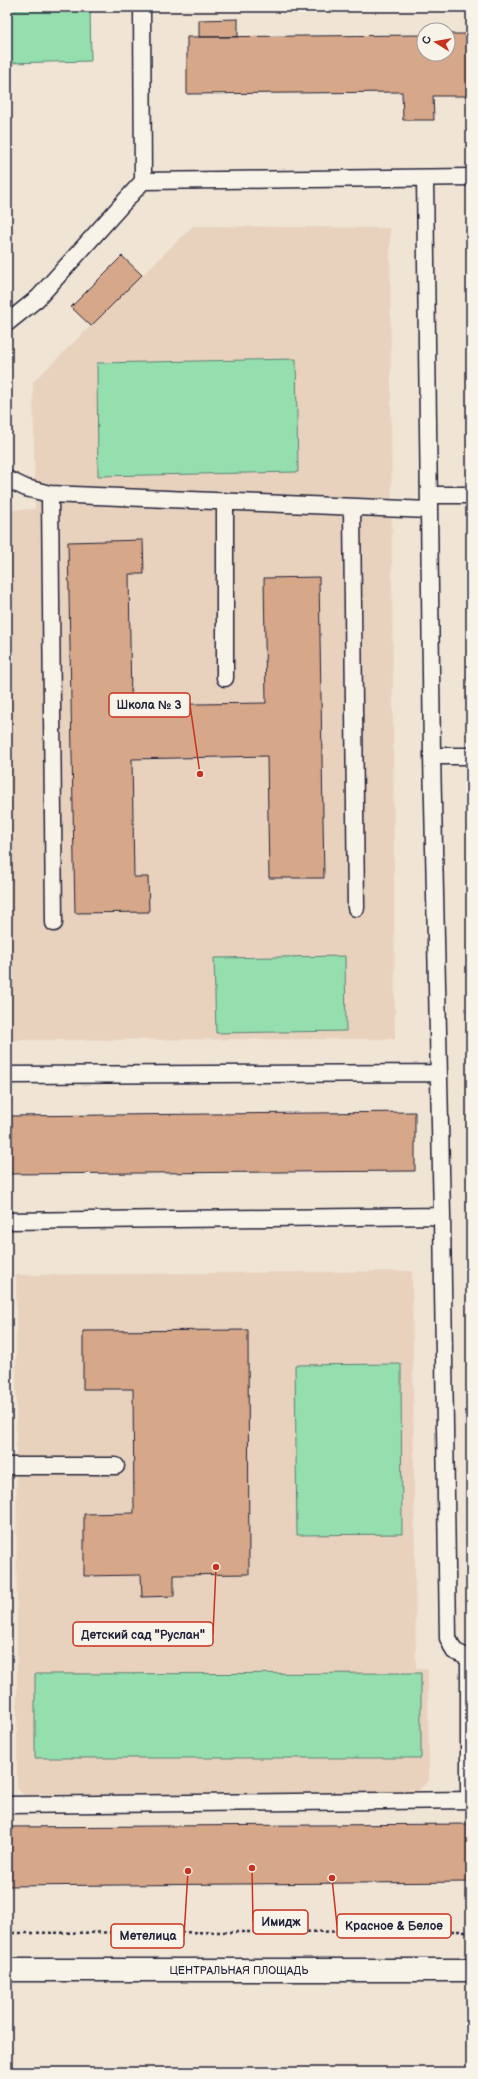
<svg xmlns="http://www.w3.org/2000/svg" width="478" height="2079" viewBox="0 0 478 2079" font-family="'Balsamiq Sans',sans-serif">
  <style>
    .built { fill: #e8d2be }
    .green { fill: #95deae; stroke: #5c8074 }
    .building { fill: #d6a788; stroke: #22223b }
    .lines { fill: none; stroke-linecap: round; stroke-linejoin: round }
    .lane-casing { stroke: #22223b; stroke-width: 19 }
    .street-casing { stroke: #22223b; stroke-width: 25 }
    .path { stroke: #22223b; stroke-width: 2.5; stroke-dasharray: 3 3; stroke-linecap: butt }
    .lane { stroke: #f7f3e8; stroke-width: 16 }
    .street { stroke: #f7f3e8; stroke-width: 22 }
    .labels { text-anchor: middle; stroke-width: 3; stroke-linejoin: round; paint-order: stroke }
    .street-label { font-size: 11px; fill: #22223b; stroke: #f7f3e8 }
    .leader { fill: none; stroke: #c8321e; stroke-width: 1.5 }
    .callout-dot { fill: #c8321e; stroke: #f7f3e8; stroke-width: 1.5 }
    .callout { fill: #f7f3e8; stroke: #c8321e; stroke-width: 1.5 }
    .callout-label { font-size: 12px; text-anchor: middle; font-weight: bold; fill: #22223b }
  </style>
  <rect width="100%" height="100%" fill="#f0e4d5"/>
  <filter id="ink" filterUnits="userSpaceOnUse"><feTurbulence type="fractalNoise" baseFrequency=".025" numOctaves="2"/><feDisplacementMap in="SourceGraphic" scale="8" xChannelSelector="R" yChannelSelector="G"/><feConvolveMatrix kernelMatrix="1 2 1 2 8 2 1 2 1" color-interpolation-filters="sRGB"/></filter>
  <g filter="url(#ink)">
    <path class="built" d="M193 226 390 228 395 1039 7 1040V510L35 509 33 382Z
      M412 1271 416 1668 428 1669 429 1780 417 1792 24 1795 17 1788 16 1275Z"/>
    <path class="green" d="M7 7H90L91 61 7 63Z
      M296 359 298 472 98 476 97 363Z
      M345 956 346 1031 216 1033 214 958Z
      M401 1364 402 1534 297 1535 295 1365Z
      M421 1673V1758H35V1674Z"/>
    <path class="building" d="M238 19V37H199V20Z
      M448 34H471V96H433L434 120H403L402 92 187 94V37L424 35V54H448Z
      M122 256 142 275 91 326 71 307Z
      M143 540 144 574H129L131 705 266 703 264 578 319 577 324 878H269L267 756 132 759 134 877H148L149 912 75 913 68 542Z
      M415 1112V1171L7 1174V1116Z
      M248 1330 249 1574 174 1575V1596L142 1597 141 1575 84 1576V1514L134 1513 133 1389H83V1331Z
      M471 1824V1882L7 1886V1827Z"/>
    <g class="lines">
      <g class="lane-casing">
        <path id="lane" d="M425 178 432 756 442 1216 448 1638 454 1651 469 1658V1800
          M143 181 471 177
          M7 323 38 298 143 181 142 7
          M7 479 26 488 50 494 429 510
          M50 494 54 923
          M429 495H471
          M225 501V678
          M352 507 356 908
          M432 756H471
          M7 1075 438 1073
          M7 1221 442 1216
          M7 1466H116
          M7 1805 471 1800"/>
      </g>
      <g class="street-casing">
        <path id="street" d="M7 1970H471"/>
      </g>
      <path class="path" d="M7 1933 471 1931"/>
      <use href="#lane" class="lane"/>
      <use href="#street" class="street"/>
    </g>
  </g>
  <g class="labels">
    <g class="street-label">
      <text x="239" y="1974">ЦЕНТРАЛЬНАЯ ПЛОЩАДЬ</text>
    </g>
  </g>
  <path class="leader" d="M200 774L190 705M216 1567L213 1634M252 1868L253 1922M332 1878L337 1926M188 1871L184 1936"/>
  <g class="callout-dot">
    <circle cx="200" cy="774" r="4"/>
    <circle cx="216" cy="1567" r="4"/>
    <circle cx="252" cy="1868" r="4"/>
    <circle cx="332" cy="1878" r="4"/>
    <circle cx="188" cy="1871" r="4"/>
  </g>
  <g class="callout">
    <rect x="109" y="693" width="81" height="24" rx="4"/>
    <rect x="73" y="1622" width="140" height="24" rx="4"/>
    <rect x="253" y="1910" width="55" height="24" rx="4"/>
    <rect x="337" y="1914" width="114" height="24" rx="4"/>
    <rect x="111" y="1924" width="73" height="24" rx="4"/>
  </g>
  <g class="callout-label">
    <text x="149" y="709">Школа № 3</text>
    <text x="143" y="1639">Детский сад "Руслан"</text>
    <text x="281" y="1926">Имидж</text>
    <text x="394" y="1930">Красное &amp; Белое</text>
    <text x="148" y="1940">Метелица</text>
  </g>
  <rect width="478" height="2079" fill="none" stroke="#f7f3e8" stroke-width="24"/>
  <rect x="12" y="12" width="454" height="2055" fill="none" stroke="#22223b" stroke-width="1.5" filter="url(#ink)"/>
  <g transform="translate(436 42) rotate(281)"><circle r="19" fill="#f7f3e8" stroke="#a29fa3"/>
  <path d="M0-3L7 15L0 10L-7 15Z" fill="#c8321e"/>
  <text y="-6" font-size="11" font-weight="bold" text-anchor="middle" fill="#22223b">С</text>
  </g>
</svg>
